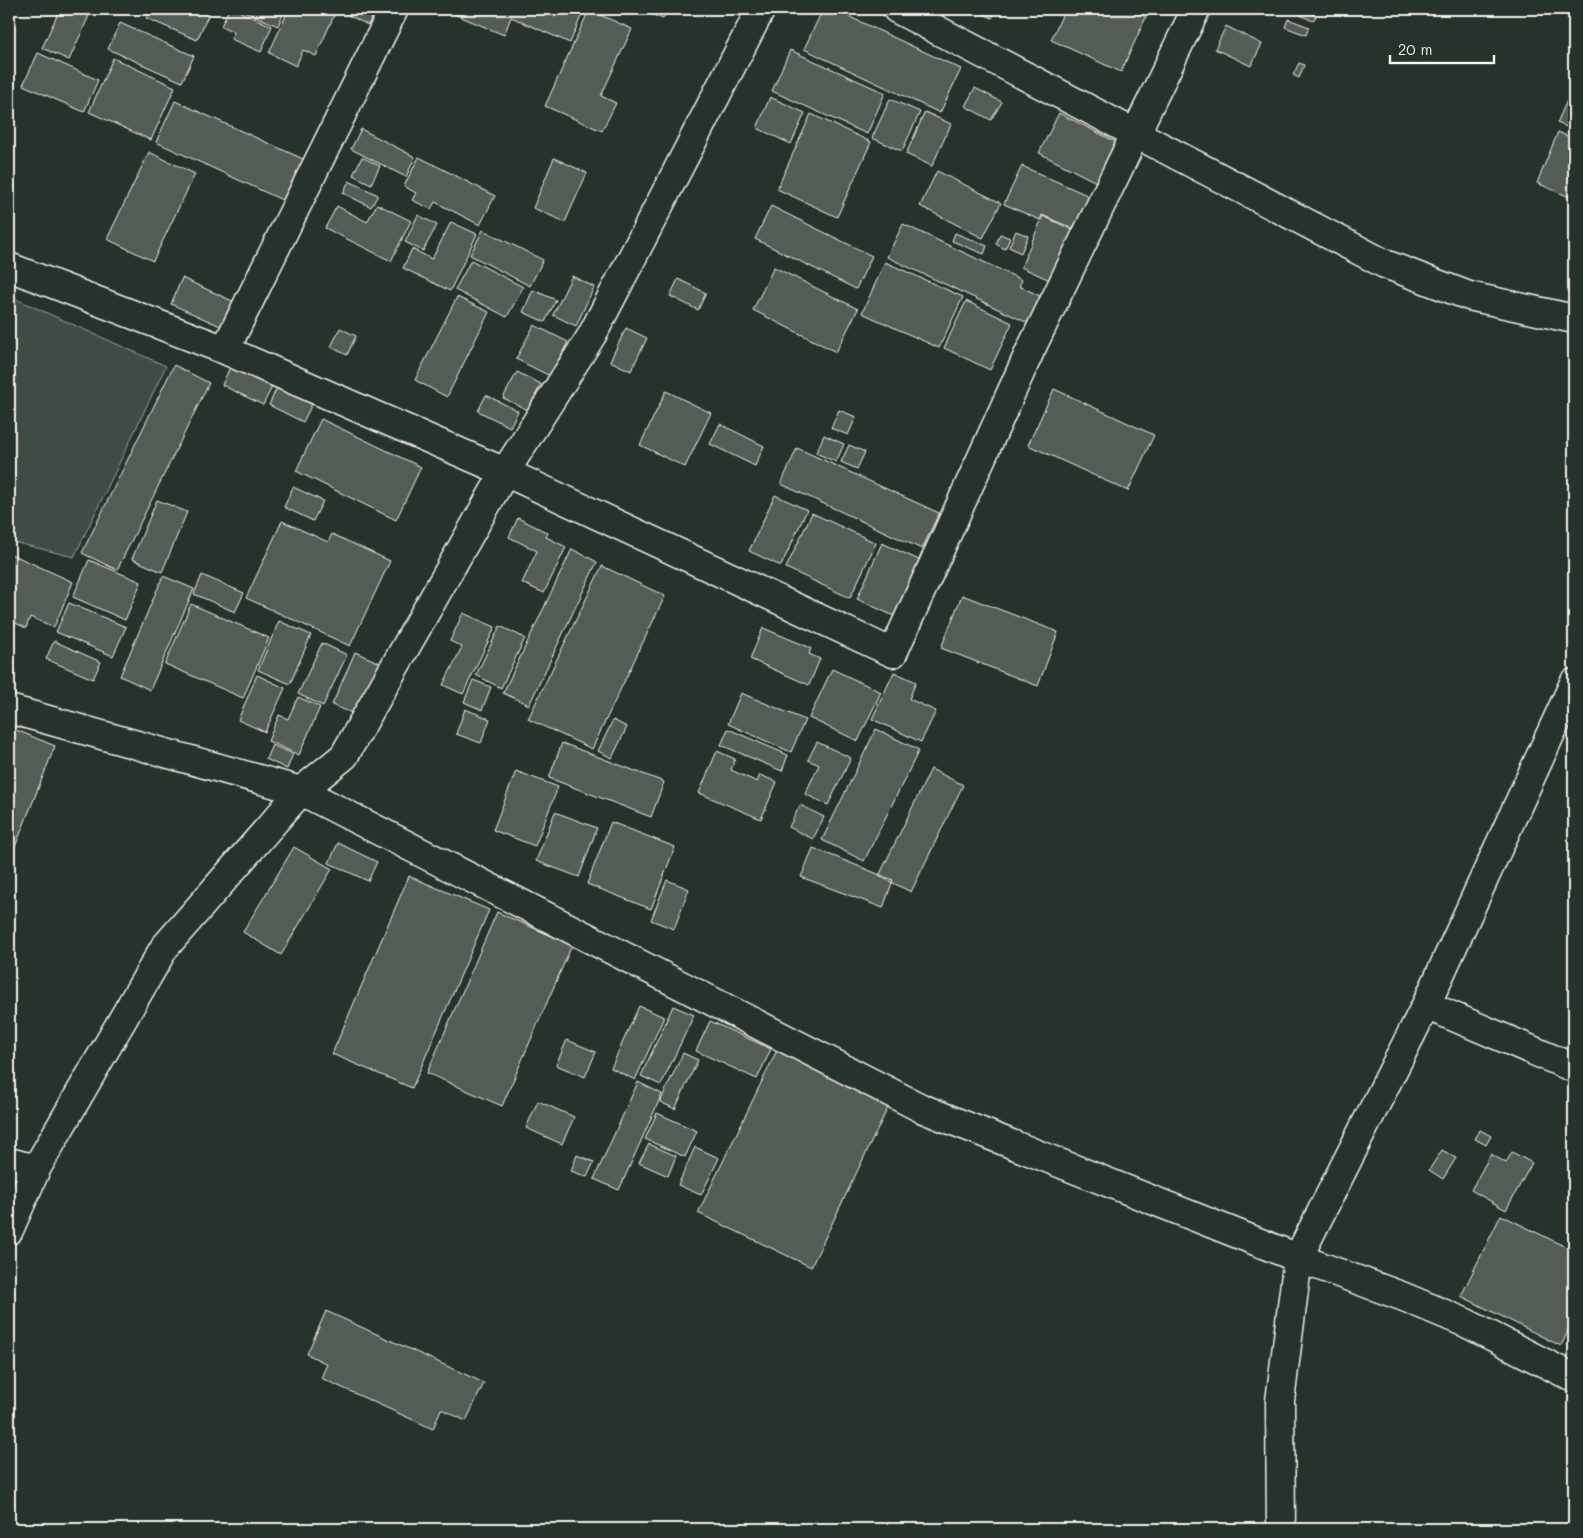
<svg xmlns="http://www.w3.org/2000/svg" width="1583" height="1538" viewBox="0 0 1583 1538" font-family="Mali,sans-serif">
  <style>
    .green { fill: #414b45; stroke: #9a9e96 }
    .building { fill: #525c55; stroke: #f4f1e8 }
    .lines { fill: none; stroke-linecap: round; stroke-linejoin: round }
    .street-casing { stroke: #f4f1e8; stroke-width: 31 }
    .street { stroke: #26332d; stroke-width: 28 }
  </style>
  <rect width="100%" height="100%" fill="#26332d"/>
  <filter id="ink" filterUnits="userSpaceOnUse"><feTurbulence type="fractalNoise" baseFrequency=".02" numOctaves="2"/><feDisplacementMap in="SourceGraphic" scale="10" xChannelSelector="R" yChannelSelector="G"/><feConvolveMatrix kernelMatrix="1 2 1 2 8 2 1 2 1" color-interpolation-filters="sRGB"/></filter>
  <g filter="url(#ink)">
    <path class="green" d="M9 296 166 366 74 557 9 541Z"/>
    <path class="building" d="M60 9H92L69 60 42 48Z
      M150 9H211L197 40 146 18Z
      M229 9H234L272 26 261 52 231 39 234 32 221 26Z
      M239 9H285L278 26Z
      M289 9H325L335 13 316 56 303 50 296 66 269 53Z
      M336 9H376L368 25Z
      M456 9H584L570 43 511 17 504 35 454 14Z
      M639 9H668L663 19Z
      M823 9H833L961 69 940 113 804 49Z
      M973 9H997L992 18Z
      M1065 9H1128L1146 17 1121 72 1051 40Z
      M1302 9 1316 16 1313 21 1300 15Z
      M589 10 632 29 601 96 616 103 602 131 545 106Z
      M1288 19 1309 27 1306 35 1285 27Z
      M120 23 194 56 182 82 108 49Z
      M1226 26 1262 44 1251 66 1215 49Z
      M790 50 885 93 867 134 772 91Z
      M38 53 98 80 84 112 23 85Z
      M113 58 175 87 151 140 89 112Z
      M1299 63 1304 65 1299 78 1293 75Z
      M1574 85V130L1557 123Z
      M975 88 1002 102 991 120 965 106Z
      M770 97 805 113 791 144 757 128Z
      M890 99 920 112 902 151 872 138Z
      M175 101 312 163 293 205 156 142Z
      M925 112 951 124 932 166 906 154Z
      M1059 113 1116 142 1096 182 1039 153Z
      M811 114 871 142 837 217 777 189Z
      M361 129 415 157 406 177 351 149Z
      M1558 132 1574 139V199L1537 183Z
      M149 152 195 174 153 261 107 239Z
      M362 157 380 166 371 184 353 175Z
      M419 157 495 196 480 225 435 202 431 209 412 200 416 193 404 186Z
      M554 158 587 173 565 222 533 208Z
      M1022 166 1089 196 1074 229 1042 215 1040 220 1004 204Z
      M937 171 1001 203 983 238 920 206Z
      M349 181 378 195 371 207 343 193Z
      M377 204 411 221 391 261 325 228 337 206 367 222Z
      M771 206 872 256 856 289 755 239Z
      M418 215 437 225 423 251 405 242Z
      M1043 216 1077 232 1054 282 1021 267Z
      M451 222 477 234 450 291 403 268 412 249 432 259Z
      M903 224 1022 280 1019 286 1040 296 1028 323 887 257Z
      M483 230 543 260 530 286 470 255Z
      M1016 231 1028 236 1021 253 1009 247Z
      M955 233 987 246 984 254 952 241Z
      M1000 234 1010 238 1005 249 996 244Z
      M471 260 523 287 507 317 455 290Z
      M885 262 963 297 939 348 862 313Z
      M774 267 858 309 836 352 753 310Z
      M572 276 594 287 576 326 553 315Z
      M182 278 239 304 227 329 171 304Z
      M678 279 706 293 698 310 670 296Z
      M533 290 556 300 545 322 523 312Z
      M457 297 489 312 447 397 415 380Z
      M966 301 1012 323 990 370 944 348Z
      M534 325 568 342 550 376 516 359Z
      M340 328 356 336 347 355 331 347Z
      M626 328 647 338 631 371 610 361Z
      M174 365 209 383 117 570 82 553Z
      M230 367 272 387 263 405 222 385Z
      M517 372 541 384 528 410 503 398Z
      M278 385 313 402 303 422 269 405Z
      M1054 389 1154 435 1128 491 1028 445Z
      M666 391 711 413 685 467 640 445Z
      M486 395 518 411 510 427 478 411Z
      M839 410 856 417 848 435 831 428Z
      M321 419 421 467 396 520 296 471Z
      M720 424 764 446 755 466 710 444Z
      M824 435 844 444 836 462 816 453Z
      M849 445 865 452 857 469 841 462Z
      M797 448 939 513 922 549 781 484Z
      M293 487 323 501 313 521 284 507Z
      M775 495 807 510 781 566 749 551Z
      M157 500 187 512 162 572 132 559Z
      M812 513 876 543 850 598 786 568Z
      M518 518 548 533 546 537 566 547 544 593 522 583 537 551 509 537Z
      M282 521 328 542 332 534 390 561 350 646 246 598Z
      M882 543 919 560 894 616 857 599Z
      M572 549 597 562 529 705 503 693Z
      M9 553 73 582 54 627 30 617 26 628 9 620Z
      M89 560 141 582 125 620 73 597Z
      M602 566 665 596 592 749 528 719Z
      M202 575 244 593 235 612 194 594Z
      M163 576 194 589 150 690 120 676Z
      M962 595 1058 632 1038 686 941 648Z
      M69 603 126 627 113 656 56 632Z
      M191 604 269 638 243 698 165 664Z
      M463 613 495 627 463 694 443 685 462 647 450 641Z
      M279 621 311 635 290 684 258 670Z
      M500 626 525 638 501 688 476 675Z
      M763 628 811 648 809 654 820 659 809 685 750 659Z
      M54 641 101 662 93 679 46 659Z
      M322 643 347 655 323 706 298 694Z
      M355 652 380 663 357 715 332 705Z
      M832 669 881 692 858 741 809 718Z
      M894 672 916 682 909 699 936 711 921 742 872 719Z
      M257 675 285 688 265 732 238 720Z
      M473 680 491 687 482 710 464 702Z
      M741 693 805 720 791 752 728 724Z
      M298 697 320 707 299 755 268 741 279 715 288 719Z
      M465 709 490 719 481 743 456 734Z
      M613 720 627 727 612 758 598 751Z
      M9 727 55 746 9 862Z
      M728 729 788 755 782 771 721 745Z
      M876 729 919 750 864 861 822 840Z
      M817 742 851 758 828 805 805 794 819 765 808 760Z
      M562 743 664 782 651 817 549 778Z
      M272 745 293 754 287 769 266 759Z
      M717 751 735 759 731 770 757 782 760 775 777 782 761 819 699 793Z
      M931 769 963 785 911 892 879 876Z
      M516 771 558 787 535 846 493 830Z
      M800 805 824 817 813 839 789 827Z
      M555 812 597 828 579 877 536 861Z
      M611 822 675 847 651 909 587 884Z
      M338 843 377 862 368 881 329 863Z
      M294 847 332 869 281 955 243 932Z
      M813 848 893 880 883 908 801 877Z
      M409 876 489 910 412 1088 332 1054Z
      M667 880 689 889 674 929 651 920Z
      M497 912 572 945 502 1106 427 1073Z
      M639 1006 664 1017 635 1080 611 1068Z
      M673 1006 694 1015 661 1085 641 1076Z
      M710 1021 771 1049 757 1079 696 1051Z
      M567 1040 596 1052 585 1077 556 1065Z
      M782 1040 894 1095 811 1267 698 1213Z
      M683 1053 698 1060 675 1109 660 1102Z
      M638 1082 662 1094 619 1190 594 1179Z
      M538 1101 574 1117 562 1144 526 1128Z
      M657 1113 697 1131 685 1157 645 1139Z
      M1480 1130 1491 1136 1486 1145 1475 1139Z
      M649 1144 676 1156 668 1176 639 1163Z
      M695 1147 719 1158 701 1195 678 1185Z
      M1442 1150 1456 1158 1443 1179 1429 1170Z
      M1512 1152 1532 1163 1506 1210 1471 1190 1491 1154 1506 1163Z
      M577 1155 594 1162 587 1177 571 1171Z
      M1501 1215 1574 1251V1318L1561 1346 1461 1296Z
      M326 1311 484 1383 466 1421 441 1409 433 1429 321 1378 327 1364 307 1354Z"/>
    <g class="lines">
      <g class="street-casing">
        <path id="street" d="M897 9 1385 264 1469 296 1574 319
          M9 267 225 350 505 472 893 653 1030 351 1196 9
          M225 350 394 9
          M9 709 301 791 921 1108 1298 1258 1404 1297 1466 1323 1574 1378
          M1426 1005 1574 1068
          M9 1162 36 1169
          M9 1230 36 1169 164 948 301 791 344 756 505 472 592 335 761 9
          M1281 1529 1280 1401 1298 1258 1426 1005 1574 683"/>
      </g>
      <use href="#street" class="street"/>
    </g>
  </g>
  <rect width="1583" height="1538" fill="none" stroke="#26332d" stroke-width="30"/>
  <rect x="15" y="15" width="1553" height="1508" fill="none" stroke="#f4f1e8" stroke-width="2" filter="url(#ink)"/>
  <path d="M1390 55v8h104v-8" fill="none" stroke="#f4f1e8" stroke-width="2.5"/>
  <text x="1398" y="55" font-size="15" fill="#f4f1e8" stroke="#26332d" stroke-width="4" paint-order="stroke">20 m</text>
</svg>
